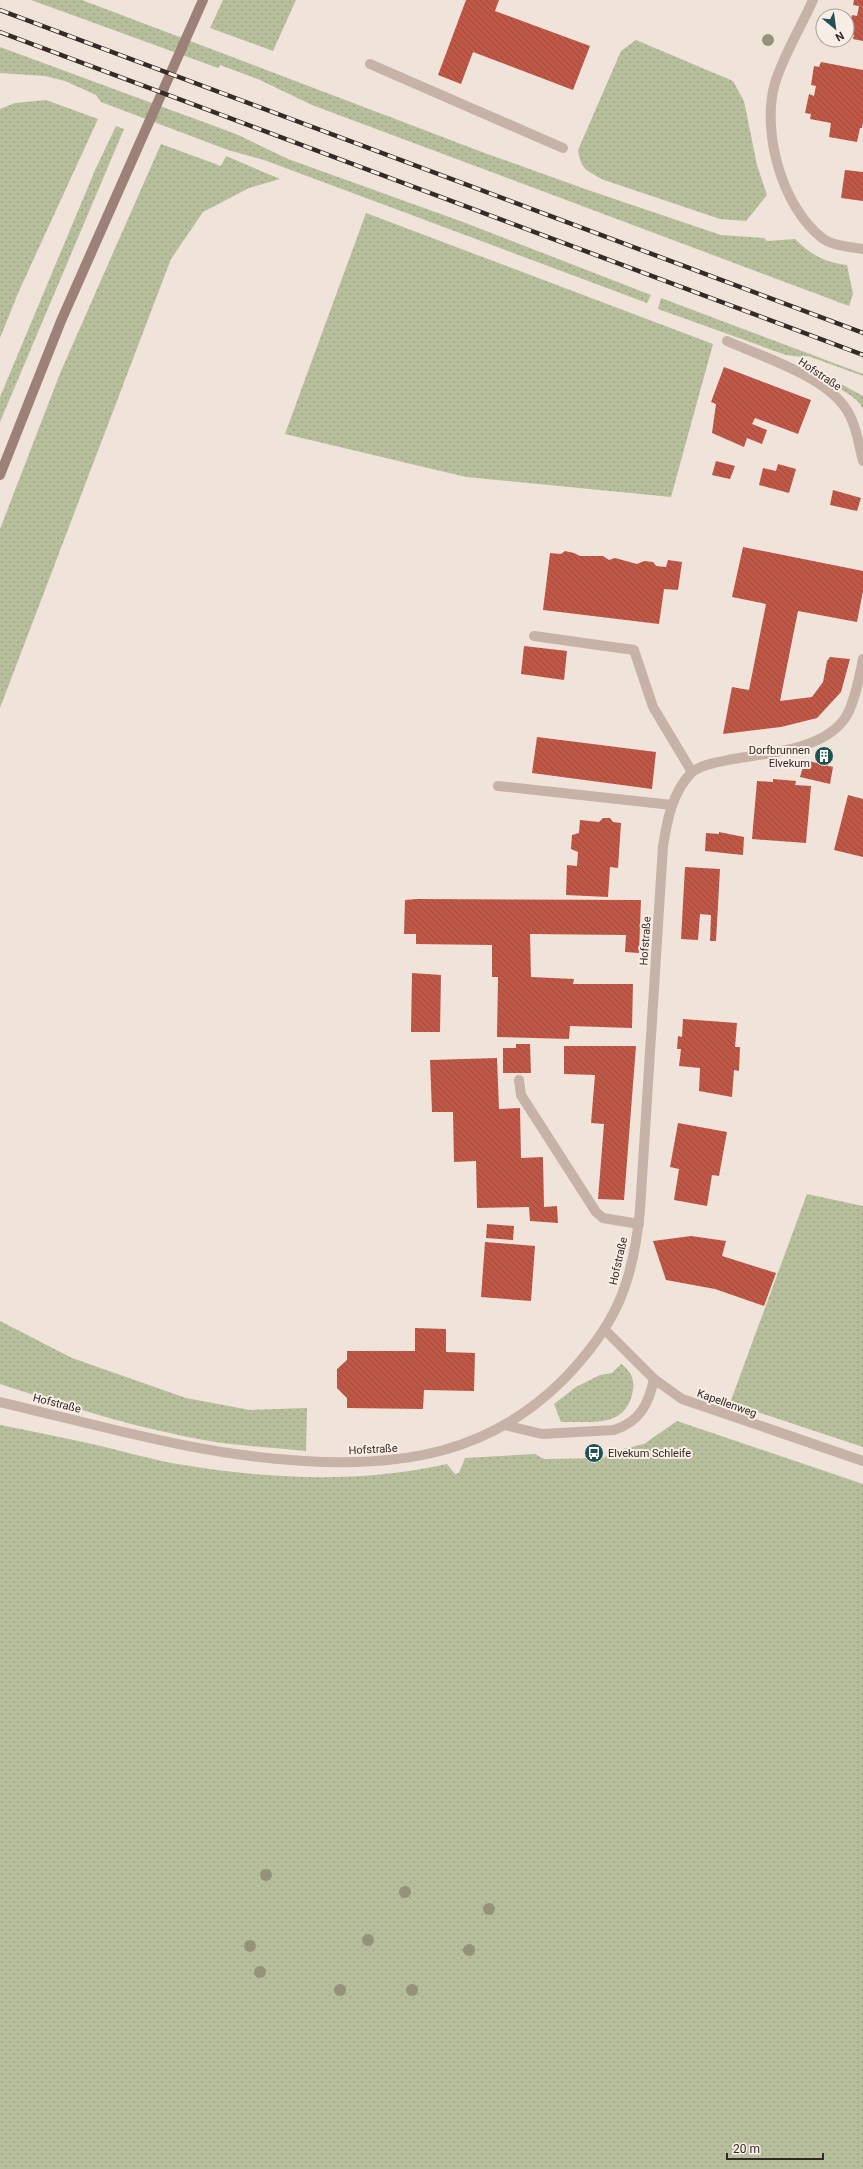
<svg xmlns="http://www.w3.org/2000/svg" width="863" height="2169" viewBox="0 0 863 2169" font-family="Roboto,sans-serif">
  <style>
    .grass { fill: url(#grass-dots) }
    .building { fill: url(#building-back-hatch) }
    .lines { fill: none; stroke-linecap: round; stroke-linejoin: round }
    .lane { stroke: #c7b2a7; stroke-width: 10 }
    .street { stroke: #c7b2a7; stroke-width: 10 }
    .secondary { stroke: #9b8178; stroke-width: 10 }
    .rail-casing { stroke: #342a27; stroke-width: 4.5 }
    .rail { stroke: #f8eee6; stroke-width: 3; stroke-dasharray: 9; stroke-linecap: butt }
    .tree { fill: #94937a }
    .labels { text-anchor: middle; stroke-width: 4; stroke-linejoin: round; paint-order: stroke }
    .street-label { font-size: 11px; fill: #342a27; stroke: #f8eee6 }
    .poi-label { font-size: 11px; fill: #342a27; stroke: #f8eee6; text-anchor: end }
  </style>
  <defs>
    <pattern id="grass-dots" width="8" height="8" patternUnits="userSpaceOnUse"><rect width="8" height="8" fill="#b6be9b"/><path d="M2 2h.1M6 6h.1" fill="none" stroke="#9da386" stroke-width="1.8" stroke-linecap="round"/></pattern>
    <pattern id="building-back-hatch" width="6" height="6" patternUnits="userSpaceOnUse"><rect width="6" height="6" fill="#c05848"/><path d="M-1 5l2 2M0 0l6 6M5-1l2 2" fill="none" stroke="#9d493c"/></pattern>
  </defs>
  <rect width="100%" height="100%" fill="#f0e3da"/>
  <path class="grass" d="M31 0H82L482 152 588 190 721 235 764 238 767 241 795 239C810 254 825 263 847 265L853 294 849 306 312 105 260 80 220 65 218 68Z
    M223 0H296L273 51 210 28Z
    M636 40 733 81 744 101 757 165 767 195 746 221 720 219 604 180C587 171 581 170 578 150L621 51Z
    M0 47 236 134 288 159 463 222 651 295 647 303 264 160 228 150 101 102 96 95 65 81 45 76 0 73Z
    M46 100 98 119 19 291 0 338V109L15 103Z
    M116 126 124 129 0 422V397L96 168Z
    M161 144 221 166 226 156 280 179 249 188 203 212 171 259 0 708V529L61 371Z
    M366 213 713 344 671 497 466 477 285 434Z
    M661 298 863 374V376L808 356 802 357 786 355 658 309Z
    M819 372 863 396V409C857 394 829 385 817 375Z
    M807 1194 863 1206V1447L730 1403Z
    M0 1321 72 1358 186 1398 250 1410 307 1408 306 1451C276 1448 245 1446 215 1442 142 1430 70 1407 0 1384Z
    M621 1364C630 1370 635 1379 633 1390 627 1429 591 1421 561 1422L554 1404 576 1387 600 1375 612 1373Z
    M677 1421 863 1484V2169H0V1425C31 1431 61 1437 92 1444 120 1450 148 1459 177 1464 267 1479 357 1484 447 1464L455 1474 459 1473 465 1458 535 1454 544 1459 604 1458 610 1452 644 1444Z"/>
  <path class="building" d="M466 0H499L495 11 590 46 573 90 473 52 461 84 438 75Z
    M854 0H863V41L853 39 854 35 848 33 852 15 857 16 859 6 853 5Z
    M821 62 863 70V122L862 128H860L857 142 829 137 831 123 810 119 811 114 805 113 809 94 814 96 816 86 811 85 814 66 819 67Z
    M845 170 863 172V201L841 198Z
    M724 367 811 400 798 434 755 418 752 424 767 430 762 444 747 438 744 447 712 433 716 404 711 402Z
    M716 461 735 466 730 479 712 475Z
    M778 464 796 469 789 493 759 485 763 468 776 471Z
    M833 490 861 498 857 511 830 505Z
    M743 547 863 571V591L857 622 798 611 780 701 812 697 823 682 827 661 830 657 850 659 841 692 817 718 781 727 723 734 732 687 749 690 766 604 732 597Z
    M565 551 574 553 580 556H603L609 560 615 558 637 564 644 561 653 562 656 566 666 567 668 560 682 562 678 590 664 589 659 624 543 610 550 553 561 554Z
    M524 646 567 651 564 680 521 674Z
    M537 737 656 752 652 789 532 773Z
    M821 751 831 753 828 762 818 759Z
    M805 760 833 767 830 784 800 777Z
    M773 779 796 781 795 785 811 786 806 843 752 839 757 781 773 782Z
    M848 795 863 799V857L834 850Z
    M603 818H610L613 822 621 823 618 868 610 867 608 897 566 895 567 865 577 866 578 852 571 849 572 835 579 833 580 820 599 822Z
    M719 832 744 837 743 855 705 851 706 833 719 834Z
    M685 867 720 869 716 941H710L711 915 700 914 698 940 681 939Z
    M417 899 641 900 639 953 625 952 626 935 530 934 531 977 574 979 573 984H633L632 1028 570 1026 569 1039 497 1037 498 977H492V945L416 944V934H404L405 900Z
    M412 973 441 975 440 1032H411Z
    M683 1019 737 1023 735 1047H740L739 1071 734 1070 732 1097 699 1091 700 1068 679 1066 681 1049H677L678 1036 682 1037Z
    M516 1044H530L531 1073H503V1048H516Z
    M564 1046H636L624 1200 598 1199 604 1124 591 1123 595 1075 564 1074Z
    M497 1058 499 1109 520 1108 521 1158 543 1157 544 1207 557 1206 558 1223 530 1221 529 1207 477 1208 476 1161 454 1162 453 1112H432L430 1060Z
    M678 1123 727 1132 719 1176 712 1175 707 1206 674 1200 679 1169 670 1167Z
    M487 1224 514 1226 513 1240 486 1238Z
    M691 1236 726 1241 722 1256 776 1273 764 1306 715 1289 666 1280 653 1241Z
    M485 1242 535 1246 531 1301 481 1297Z
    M415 1328 446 1329V1352L475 1353 474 1391 424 1390 423 1409 347 1408V1398L337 1388V1369L347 1360V1351H415Z"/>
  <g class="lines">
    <path class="lane" d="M370 64 563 148
      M534 636 634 650 653 707 692 772
      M498 786 672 805
      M519 1080 521 1095 596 1212 603 1218 639 1224
      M504 1425 542 1434 614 1430C640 1422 649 1403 654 1379"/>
    <path class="street" d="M813 0C801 27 784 54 775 83 761 131 782 207 822 238 833 246 850 247 863 249
      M727 341C761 356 821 375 844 406 856 422 858 442 863 461
      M605 1330 654 1379 682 1399 863 1461
      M0 1402C102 1426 199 1455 304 1461 403 1467 489 1453 562 1381 615 1327 633 1285 640 1210L663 846C667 821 672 793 691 773 700 765 717 762 728 760 765 753 826 751 847 715 856 698 859 677 863 659"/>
    <path class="secondary" d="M0 475 61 321 203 0"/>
    <g class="rail-casing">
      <path id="rail" d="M0 10 863 333
        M0 32 863 355"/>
    </g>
    <use href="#rail" class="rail"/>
  </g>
  <g class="tree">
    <circle cx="768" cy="40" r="6"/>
    <circle cx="266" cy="1875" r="6"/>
    <circle cx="405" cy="1892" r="6"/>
    <circle cx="489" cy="1909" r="6"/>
    <circle cx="368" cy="1940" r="6"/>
    <circle cx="250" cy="1946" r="6"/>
    <circle cx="469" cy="1950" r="6"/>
    <circle cx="260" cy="1972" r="6"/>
    <circle cx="340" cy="1990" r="6"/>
    <circle cx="412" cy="1990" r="6"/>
  </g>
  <defs>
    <g id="building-disc" transform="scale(1)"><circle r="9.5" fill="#1f5351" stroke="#f8eee6"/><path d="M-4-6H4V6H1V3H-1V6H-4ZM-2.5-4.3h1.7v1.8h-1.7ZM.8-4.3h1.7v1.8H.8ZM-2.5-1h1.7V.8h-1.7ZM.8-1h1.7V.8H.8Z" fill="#fff"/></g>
    <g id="bus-disc" transform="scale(1)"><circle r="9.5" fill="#1f5351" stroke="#f8eee6"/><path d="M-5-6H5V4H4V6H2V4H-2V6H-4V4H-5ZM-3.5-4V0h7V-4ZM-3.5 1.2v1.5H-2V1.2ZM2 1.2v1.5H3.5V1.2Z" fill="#fff"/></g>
  </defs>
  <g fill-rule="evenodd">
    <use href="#building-disc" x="824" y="756"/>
    <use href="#bus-disc" x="594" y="1453"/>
  </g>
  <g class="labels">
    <g class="street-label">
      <text transform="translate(820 374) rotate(34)" y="4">Hofstraße</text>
      <text transform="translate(645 941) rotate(-86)" y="4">Hofstraße</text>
      <text transform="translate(618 1261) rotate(-77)" y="4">Hofstraße</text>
      <text transform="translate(57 1403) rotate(14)" y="4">Hofstraße</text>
      <text transform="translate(727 1403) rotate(20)" y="4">Kapellenweg</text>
      <text transform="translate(373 1449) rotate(-3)" y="4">Hofstraße</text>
    </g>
    <g class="poi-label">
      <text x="810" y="754">Dorfbrunnen<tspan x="810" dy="13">Elvekum</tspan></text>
      <text x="608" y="1457" text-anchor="start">Elvekum Schleife</text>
    </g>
  </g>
  <g transform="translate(835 28) rotate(151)"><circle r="19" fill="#f8eee6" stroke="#aaa09a"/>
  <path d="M0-3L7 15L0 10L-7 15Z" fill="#1f5351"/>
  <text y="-6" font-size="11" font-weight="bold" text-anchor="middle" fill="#342a27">N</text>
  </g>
  <path d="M727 2153v6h96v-6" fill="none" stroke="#342a27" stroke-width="2"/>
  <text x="733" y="2153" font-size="12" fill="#342a27" stroke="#f8eee6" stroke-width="3" paint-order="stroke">20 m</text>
</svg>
